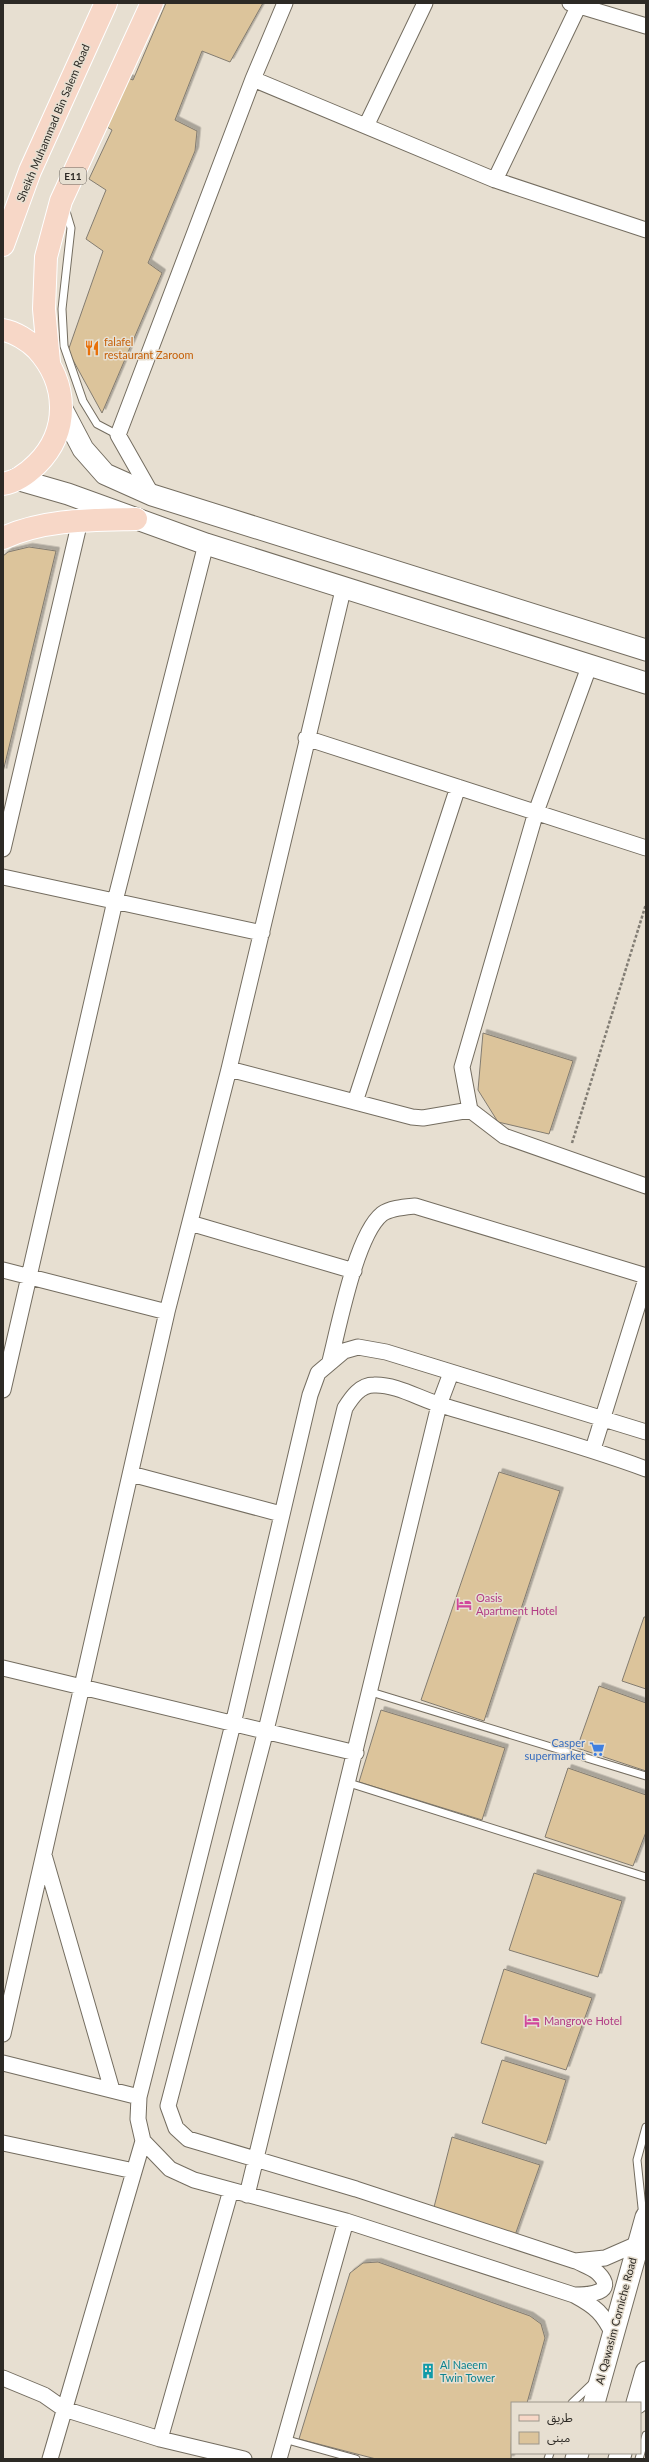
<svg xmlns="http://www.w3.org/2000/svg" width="649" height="2462" viewBox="0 0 649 2462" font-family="Lato,'Noto Sans Arabic',sans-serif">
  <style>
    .building { fill: #dcc49b; stroke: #837c70; filter: url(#shadow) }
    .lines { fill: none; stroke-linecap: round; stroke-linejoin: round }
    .lane-casing { stroke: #746d60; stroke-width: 9 }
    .street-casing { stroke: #746d60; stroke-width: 17 }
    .secondary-casing { stroke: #746d60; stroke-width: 23 }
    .primary-casing { stroke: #fff; stroke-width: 24 }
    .path { stroke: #827d74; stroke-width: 2.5; stroke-dasharray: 3 2; stroke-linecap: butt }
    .lane { stroke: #fff; stroke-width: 7 }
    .street { stroke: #fff; stroke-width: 15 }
    .secondary { stroke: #fff; stroke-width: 21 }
    .primary { stroke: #f7d7c7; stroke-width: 22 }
    .labels { text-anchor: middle; stroke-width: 3; stroke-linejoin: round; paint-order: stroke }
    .shield { fill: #e7dfd1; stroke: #656059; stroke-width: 1 }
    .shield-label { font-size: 10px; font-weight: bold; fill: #2d2a25 }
    .street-label { font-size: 11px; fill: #2d2a25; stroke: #e7dfd1 }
    .food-label { font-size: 11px; fill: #c56008; stroke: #e7dfd1; text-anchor: start }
    .hotel-label { font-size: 11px; fill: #b23c85; stroke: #e7dfd1; text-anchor: start }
    .shop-label { font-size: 11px; fill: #366cbe; stroke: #e7dfd1; text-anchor: end }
    .culture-label { font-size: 11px; fill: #0d838f; stroke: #e7dfd1; text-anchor: start }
  </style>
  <defs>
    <filter id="shadow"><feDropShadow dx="3.5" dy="-3.5" stdDeviation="0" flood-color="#0004"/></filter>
  </defs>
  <rect width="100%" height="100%" fill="#e7dfd1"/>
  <path class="building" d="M166 3H263L230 62 202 51 175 120 197 131 195 151 148 263 162 273 102 413 68 351 103 251 86 239 106 190 89 179 112 130 102 124 123 76 133 80Z
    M29 547 56 551 3 772V556L8 552Z
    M483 1033 573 1061 549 1134 498 1122 478 1090Z
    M499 1472 560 1491 484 1721 421 1700Z
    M644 1617H646V1689L622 1681Z
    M599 1686 646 1703V1771L577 1748Z
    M381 1710 505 1748 482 1820 359 1782Z
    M568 1768 646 1795V1832L633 1866 545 1837Z
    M534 1873 622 1901 598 1977 509 1950Z
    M504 1969 592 1998 566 2070 481 2043Z
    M502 2060 566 2080 546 2144 482 2123Z
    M452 2137 540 2165 514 2238 433 2211Z
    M378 2262 530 2316 541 2324 545 2338 527 2403H512L511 2459H376L299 2439 350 2273 363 2263Z"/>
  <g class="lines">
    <g class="lane-casing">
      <path id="lane" d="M65 208 71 228 62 309 64 346 83 401 97 424 118 435
        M371 1692 646 1776
        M349 1783 646 1877
        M643 2217 637 2160 646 2127
        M572 2403 594 2382
        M284 2439 356 2459
        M548 2459 550 2453
        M639 2459 646 2435"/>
    </g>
    <g class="street-casing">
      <path id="street" d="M570 3 646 26
        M253 79 495 180 646 230
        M366 126 425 3
        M495 180 580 3
        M152 495 118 435 253 79 285 3
        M589 667 536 812 462 1067 470 1110 504 1136 646 1186
        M306 738 646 848
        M3 849 80 521
        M3 877 262 933
        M229 1069 412 1117 423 1118 470 1110
        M355 1102 458 787
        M190 1223 354 1271
        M3 1270 167 1312
        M330 1361C339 1326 356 1235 382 1214 390 1208 405 1207 415 1206L646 1276
        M3 1390 115 901 206 544
        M593 1449 646 1279
        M131 1474 281 1514
        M3 1668 356 1753
        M44 1855 112 2090
        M3 2034 167 1312 229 1069 344 586
        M3 2063 139 2097
        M3 2143 134 2171
        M247 2195 439 1405 451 1373
        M637 2244 605 2258 575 2261 356 2189 188 2139 176 2128 168 2106 266 1730 345 1408C352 1397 360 1385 374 1385 396 1384 420 1399 441 1405 509 1426 579 1444 646 1469
        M575 2295C588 2295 618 2293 598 2273 593 2268 584 2265 578 2262
        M614 2336C603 2313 596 2307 574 2295L346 2221 194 2180 170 2169 143 2141 138 2119 139 2097 233 1724 310 1395 318 1373 344 1351 358 1347 386 1352 646 1432
        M3 2378 44 2395 64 2409 160 2439 244 2459
        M160 2439 231 2190
        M50 2459 143 2141
        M279 2459 346 2221"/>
    </g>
    <g class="secondary-casing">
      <path id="secondary" d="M62 409 83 449 105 474 152 495 646 650
        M16 479 68 494 206 544 646 683
        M594 2403 646 2217
        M637 2403 646 2372
        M576 2459 578 2453
        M619 2459 621 2453"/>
    </g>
    <g class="primary-casing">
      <path id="primary" d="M3 245 30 171 106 3
        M3 330C15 332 29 341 37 349 68 383 70 431 37 464 28 473 15 482 3 484
        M49 362 44 309 46 257 61 201 152 3
        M3 538C45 519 91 520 136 519"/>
    </g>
    <path class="path" d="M572 1143 646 904"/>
    <use href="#lane" class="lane"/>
    <use href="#street" class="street"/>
    <use href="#secondary" class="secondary"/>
    <use href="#primary" class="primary"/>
  </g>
  <defs>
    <g id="restaurant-bare" transform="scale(1.2)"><path d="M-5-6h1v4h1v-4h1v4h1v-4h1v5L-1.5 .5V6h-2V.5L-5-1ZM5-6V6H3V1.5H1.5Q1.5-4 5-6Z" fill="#e8710a" stroke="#e7dfd1" stroke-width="2.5" paint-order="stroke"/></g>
    <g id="hotel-bare" transform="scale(1.2)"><path d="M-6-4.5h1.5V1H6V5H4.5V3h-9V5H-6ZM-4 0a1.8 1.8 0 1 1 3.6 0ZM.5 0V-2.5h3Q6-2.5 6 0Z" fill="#d1479c" stroke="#e7dfd1" stroke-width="2.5" paint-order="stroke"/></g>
    <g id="supermarket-bare" transform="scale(1.2)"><path d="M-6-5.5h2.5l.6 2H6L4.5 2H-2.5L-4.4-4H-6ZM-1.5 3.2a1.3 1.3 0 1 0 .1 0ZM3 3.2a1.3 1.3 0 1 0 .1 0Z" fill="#3f7fe0" stroke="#e7dfd1" stroke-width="2.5" paint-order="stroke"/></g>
    <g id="building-bare" transform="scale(1.2)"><path d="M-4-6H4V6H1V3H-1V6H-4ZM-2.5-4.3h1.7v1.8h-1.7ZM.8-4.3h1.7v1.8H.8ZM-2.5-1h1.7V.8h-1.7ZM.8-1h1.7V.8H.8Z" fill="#0f9aa8" stroke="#e7dfd1" stroke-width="2.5" paint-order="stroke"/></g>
  </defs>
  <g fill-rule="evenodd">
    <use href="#restaurant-bare" x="92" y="348"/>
    <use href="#hotel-bare" x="464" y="1604"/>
    <use href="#supermarket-bare" x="597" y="1749"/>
    <use href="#hotel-bare" x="532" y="2021"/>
    <use href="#building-bare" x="428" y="2371"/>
  </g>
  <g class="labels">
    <rect class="shield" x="60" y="168" width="26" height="16" rx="3"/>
    <g class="shield-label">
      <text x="73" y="180">E11</text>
    </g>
    <g class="street-label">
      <text transform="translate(53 123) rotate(-67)" y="4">Sheikh Muhammad Bin Salem Road</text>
      <text transform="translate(616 2321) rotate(-75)" y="4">Al Qawasim Corniche Road</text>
    </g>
    <g class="food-label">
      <text x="104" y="346">falafel<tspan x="104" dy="13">restaurant Zaroom</tspan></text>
    </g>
    <g class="hotel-label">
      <text x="476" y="1602">Oasis<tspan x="476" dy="13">Apartment Hotel</tspan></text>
      <text x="544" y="2025">Mangrove Hotel</text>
    </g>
    <g class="shop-label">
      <text x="585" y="1747">Casper<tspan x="585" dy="13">supermarket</tspan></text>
    </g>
    <g class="culture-label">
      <text x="440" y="2369">Al Naeem<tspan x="440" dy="13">Twin Tower</tspan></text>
    </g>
  </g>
  <rect width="649" height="2462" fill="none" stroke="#2d2a25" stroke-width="8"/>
  <rect x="511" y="2402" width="130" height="52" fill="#e7dfd1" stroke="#9d978c"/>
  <rect x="519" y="2415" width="20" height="6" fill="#f7d7c7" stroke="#9d978c"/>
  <text x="547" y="2422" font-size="12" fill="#2d2a25">طريق</text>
  <rect x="519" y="2432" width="20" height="12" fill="#dcc49b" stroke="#9d978c"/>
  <text x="547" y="2442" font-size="12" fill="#2d2a25">مبنى</text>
</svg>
